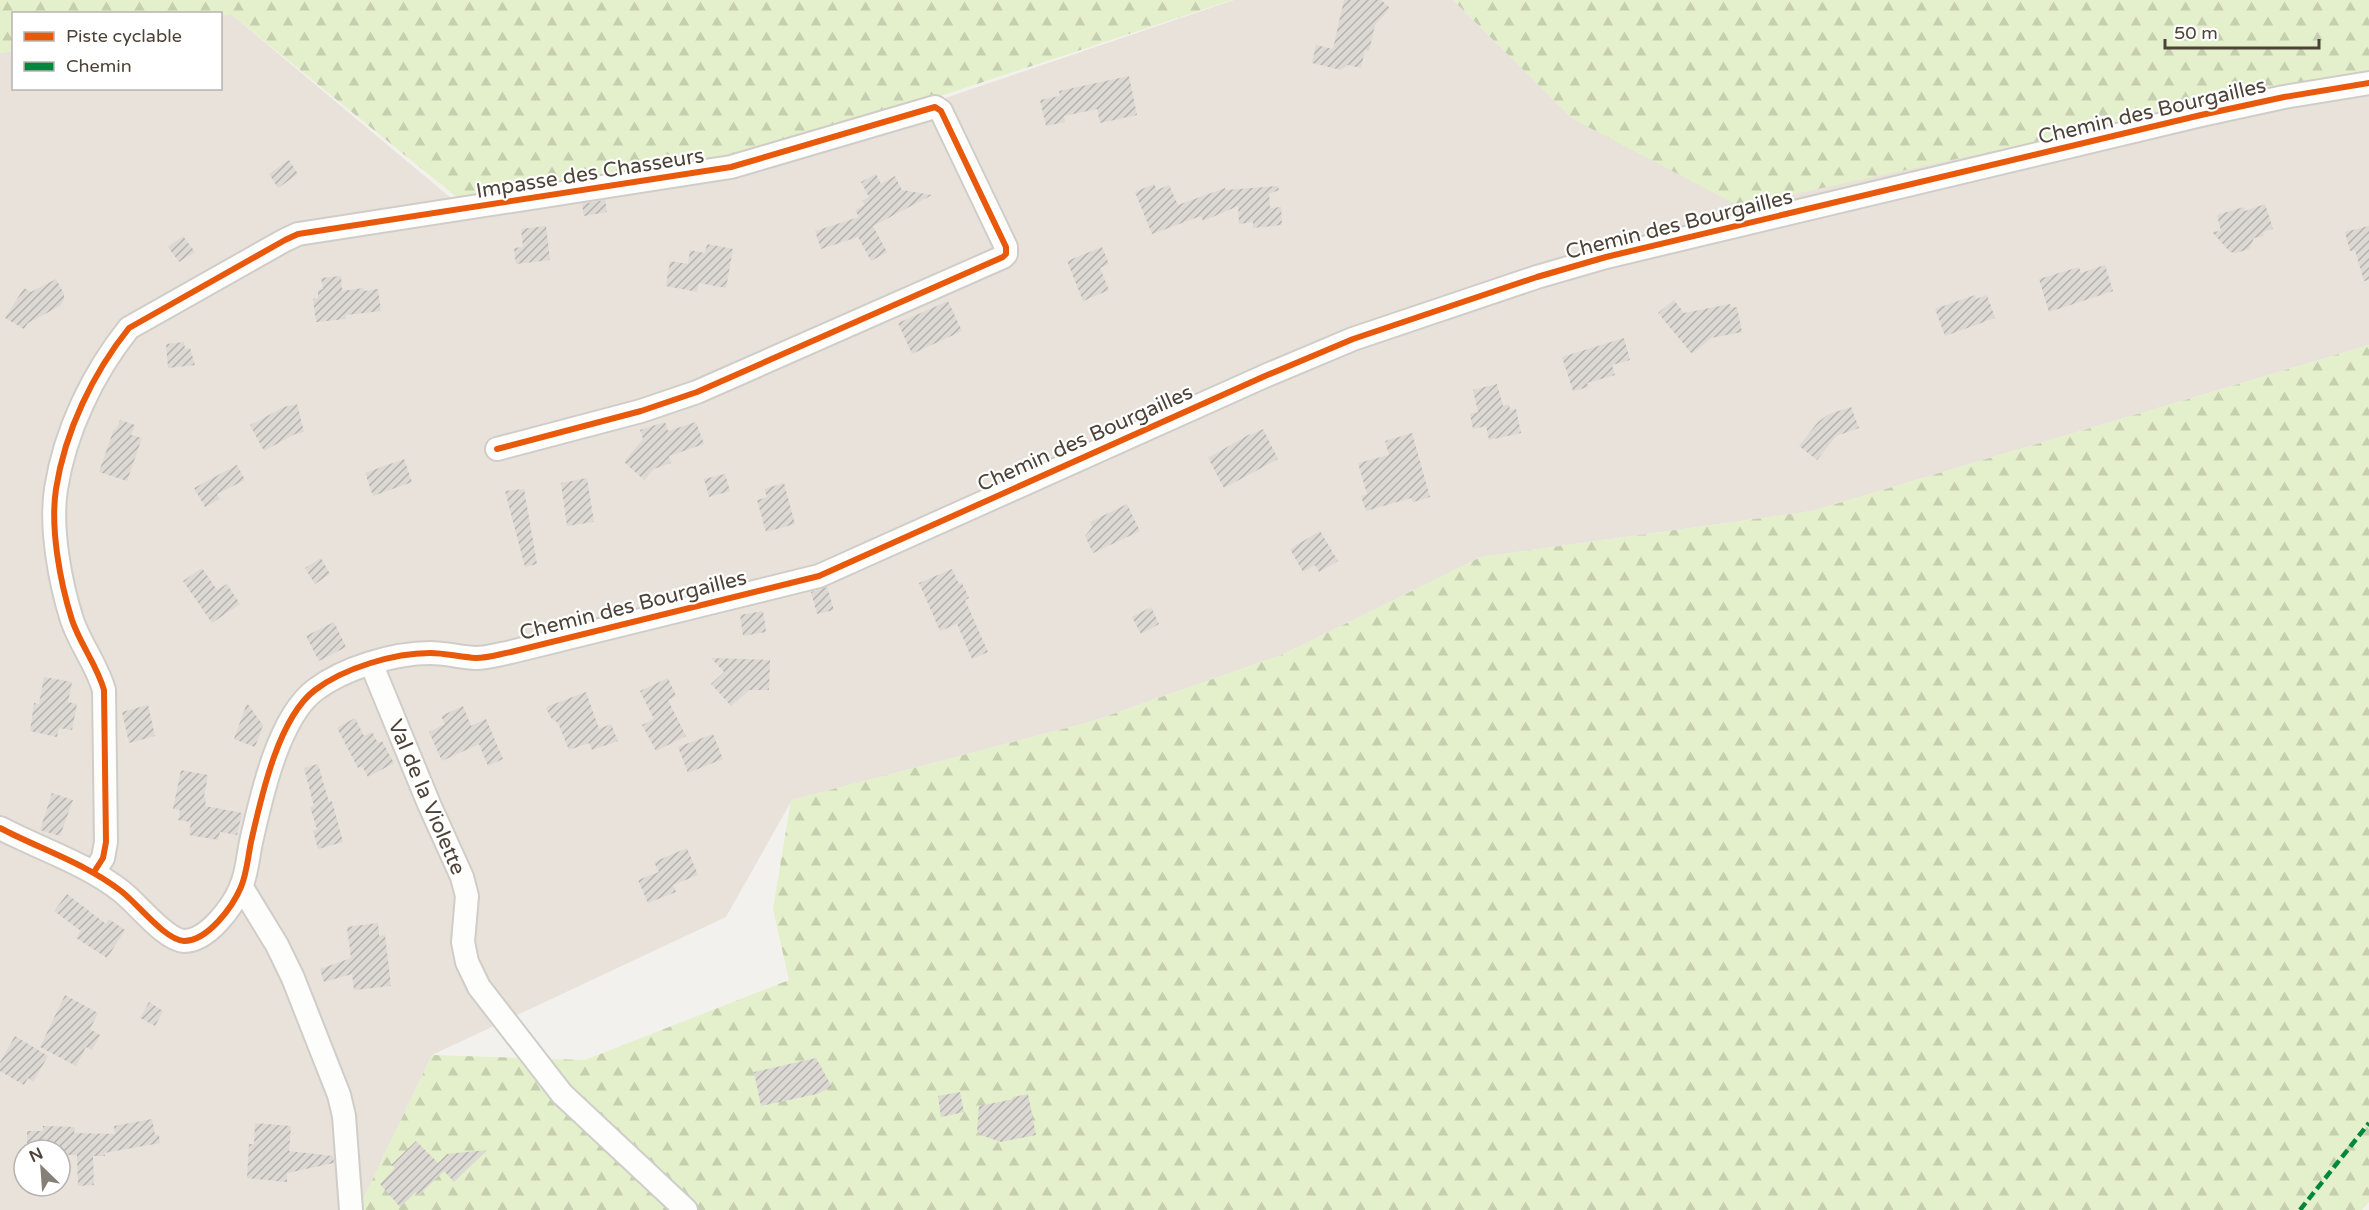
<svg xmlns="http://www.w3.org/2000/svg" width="2369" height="1210" viewBox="0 0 2369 1210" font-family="'Varela Round',sans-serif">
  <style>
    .residential { fill: #e8e2da; fill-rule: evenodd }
    .forest { fill: url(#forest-firs) }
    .building { fill: url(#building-hatch) }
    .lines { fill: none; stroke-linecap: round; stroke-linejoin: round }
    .street-casing { stroke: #d0cdc9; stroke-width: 26 }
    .street { stroke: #fdfdfc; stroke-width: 22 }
    .quiet { stroke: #00873e; stroke-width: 4.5; stroke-dasharray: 9 4.5; stroke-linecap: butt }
    .cycleway-casing { stroke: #fff; stroke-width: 10 }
    .cycleway { stroke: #e8590c; stroke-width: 6 }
    .labels { text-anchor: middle; stroke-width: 4.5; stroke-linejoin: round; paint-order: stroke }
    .street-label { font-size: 21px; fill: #4c4237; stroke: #fff }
  </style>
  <defs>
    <pattern id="forest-firs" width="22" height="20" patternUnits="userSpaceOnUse" patternTransform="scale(1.5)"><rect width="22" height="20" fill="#e4f0cb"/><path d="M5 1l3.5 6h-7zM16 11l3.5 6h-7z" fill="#c5cfaf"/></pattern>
    <pattern id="building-hatch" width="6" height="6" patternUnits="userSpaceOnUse" patternTransform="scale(1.5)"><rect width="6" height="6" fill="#dcd8d3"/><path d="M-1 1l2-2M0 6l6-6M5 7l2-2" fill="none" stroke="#b5b1ac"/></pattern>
  </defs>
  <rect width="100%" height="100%" fill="#f3f1ed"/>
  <path class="residential" d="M1234 0H1453L1573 119 2312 82 2369 77V345L1812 511 1481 557 1284 654 1090 722 792 800 726 917 432 1055 358 1210H0V53L13 51 14 88H220L221 16 231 14 464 209 810 144ZM24 1150H60V1186H24Z"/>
  <path class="forest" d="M0 0H1232L792 145 470 208 231 14 221 16 220 14H14L13 51 0 53Z
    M1453 0H2369V77L2312 82 1739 206 1573 119Z
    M2369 345V1202L2362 1210H358L432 1055 585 1060 789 980 773 909 791 800 1090 722 1284 654 1481 557 1812 511Z"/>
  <path class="building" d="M1344 0H1381L1390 8 1375 25 1369 51 1365 50 1361 68 1347 65 1341 70 1312 63 1316 45 1333 49Z
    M1129 76 1137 115 1100 123 1097 109 1064 116 1065 122 1046 126 1040 100 1060 96 1059 91Z
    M289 160 298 174 278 188 269 174Z
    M876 174 881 184 895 176 902 190 932 195 873 226 887 252 871 261 858 237 821 249 815 231 859 217 855 210 865 205 862 201 869 197 861 182Z
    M1154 184 1157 190 1169 185 1178 205 1225 188 1226 190 1278 186 1279 190 1269 194 1270 208 1281 207 1282 225 1253 228V222L1239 224 1238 206 1203 221 1201 216 1152 234 1135 192Z
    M605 200 607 212 584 216 582 204Z
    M2265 204 2273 229 2263 232 2264 236 2254 238 2249 249 2236 253 2230 252 2212 232 2221 231 2217 215 2244 207 2245 211Z
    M546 226 550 260 516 264 514 248 523 247 521 229Z
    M2369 226V280L2364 281 2355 250 2350 251 2345 232Z
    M183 236 195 252 179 262 168 247Z
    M707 244 733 249 726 288 699 283 697 292 666 286 670 261 688 264 690 250 705 253Z
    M1102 247 1109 264 1100 268 1109 290 1083 301 1067 261Z
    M2105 265 2113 291 2049 312 2039 279 2079 267 2081 273Z
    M341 276 342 291 364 288V291L378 289 381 311 346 315V319L316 322 313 299 318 298V290L323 289 321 278Z
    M56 279 64 294V300L60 306 28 323 24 329 5 318 24 288 31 292Z
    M1975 295 1976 299 1987 295 1995 318 1945 336 1935 309Z
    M1674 300 1684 313 1730 304 1731 308 1737 307 1742 332 1711 338 1692 354 1658 313Z
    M948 301 962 331 912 354 898 323Z
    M1624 338 1630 360 1612 365 1615 375 1587 383 1589 387 1573 391 1562 357Z
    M184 342 185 349 190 348 195 365 168 368 166 344Z
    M1497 384 1503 406 1509 404 1510 410 1516 409 1521 433 1489 440 1486 426 1473 429 1470 414 1478 412 1473 390Z
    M297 404 304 432 295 434 264 451 250 425 284 407Z
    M1851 407 1859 428 1836 436 1817 460 1799 446 1818 422 1829 414Z
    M120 420 135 425 131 435 142 438 127 481 99 472 114 429 116 430Z
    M665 422 668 431 696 422 704 444 669 456 671 463 654 469 644 480 624 462 643 439 640 430Z
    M1263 429 1278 459 1224 488 1208 458 1250 434 1251 435Z
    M1412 433 1430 497 1413 502 1411 498 1366 511 1361 496 1367 494 1358 463 1389 455 1385 441Z
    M404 459 412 482 373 496 365 473Z
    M237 465 245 480 217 494 220 499 205 507 194 488Z
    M725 474 730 491 709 497 704 479Z
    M587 478 594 522 567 526 561 483Z
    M784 483 795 524 766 532 757 500 767 497 764 489Z
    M524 489 537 564 525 567 505 491Z
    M1127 504 1140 531 1093 553 1085 536 1092 527 1090 522Z
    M1320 531 1338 561 1319 572 1315 565 1303 572 1290 549Z
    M321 558 330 574 315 584 305 568Z
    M202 568 217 590 227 584 240 604 212 623 183 581Z
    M952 569 959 584 962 583 969 598 965 600 988 652 972 659 957 624 940 631 919 583Z
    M827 587 834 610 817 614 811 592Z
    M1151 607 1159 624 1141 634 1132 617Z
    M763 611 766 632 743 636 740 615Z
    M334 622 346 647 319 661 306 636Z
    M711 658 770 660 769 690H749L731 706 711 684 724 672Z
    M44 677 72 682 68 702 77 704 72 730 59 728 57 737 30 731 34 703 39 704Z
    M668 678 676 696 668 700 686 736 656 751 642 725 654 719 640 691Z
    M586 692 599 729 611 724 618 741 592 750 589 743 569 750 558 723 550 717 546 707Z
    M247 703 263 725 255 747 234 739Z
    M148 705 155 736 129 743 122 712Z
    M463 706 471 726 486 719 503 759 488 766 479 744 442 761 429 732 445 724 441 716Z
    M355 718 364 736 372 732 378 743 382 741 394 763 368 777 362 766 358 768 337 728Z
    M713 734 723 759 688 773 678 747Z
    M318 764 329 802 332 801 343 842 318 849 313 831 317 829 310 807 314 806 304 768Z
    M181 770 208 775 204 797 206 798 205 806 242 813 237 835 220 832 218 840 189 835 191 822 178 820 180 810 173 809Z
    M52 793 73 800 60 836 40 830Z
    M687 848 698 875 673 885 676 892 648 903 638 880 659 872 654 862Z
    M67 894 106 924 109 919 125 930 107 958 76 938 81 931 54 911Z
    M378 923 379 936 385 935 391 986 354 990 352 974 324 982 320 969 351 958 347 927Z
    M65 995 98 1013 90 1029 100 1035 92 1050 86 1047 76 1066 40 1047Z
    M149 1002 163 1011 155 1026 140 1018Z
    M15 1036 48 1056 33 1082 28 1078 24 1085 0 1071V1062Z
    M816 1058 832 1087 817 1094 761 1106 754 1072Z
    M960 1092 964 1112 941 1117 938 1096Z
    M1028 1094 1036 1135 1001 1142 981 1135 977 1130 979 1106 1014 1099 1013 1097Z
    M152 1119 155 1135H159L160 1143 104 1153 105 1156H93L94 1185 78 1186 77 1155H60V1150H27V1131H43V1126L75 1127 74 1133 115 1134 114 1126Z
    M255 1123 291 1126 289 1151 333 1156 334 1163 287 1173V1182L247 1178 249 1144H254Z
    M416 1141 438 1163 447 1154 487 1150 454 1182 444 1171 419 1195 416 1192 400 1207 380 1184 395 1168 391 1165Z"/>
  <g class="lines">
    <g class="street-casing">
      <path id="street" d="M371 663 429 804 462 877 467 896 463 942 467 962 479 987 562 1094 686 1210
        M0 828C40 849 85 863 121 891 137 903 165 940 184 941 208 941 233 906 241 887 247 873 248 856 251 842 261 798 278 718 315 690 344 668 394 653 430 653 445 653 460 657 476 658 487 658 500 654 511 652L819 576 1265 376 1353 339 1537 277 1606 257 2201 115 2284 97 2369 83
        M94 872 103 858 106 842 104 690C97 665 80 644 72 620 60 582 50 528 56 489 65 431 93 373 129 328L285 240 298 234 731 167 935 107 941 111 1006 247V254L1003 257 697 392 641 411 497 449
        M241 886 277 945 293 978 339 1095 344 1116 351 1210"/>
    </g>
    <use href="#street" class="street"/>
    <path class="quiet" d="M2300 1210 2369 1123"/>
    <g class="cycleway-casing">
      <path id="cycleway" d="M0 828C40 849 85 863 121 891 137 903 165 940 184 941 208 941 233 906 241 887 247 873 248 856 251 842 261 798 278 718 315 690 344 668 394 653 430 653 445 653 460 657 476 658 487 658 500 654 511 652L819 576 1265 376 1353 339 1537 277 1606 257 2201 115 2284 97 2369 83
        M94 872 103 858 106 842 104 690C97 665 80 644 72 620 60 582 50 528 56 489 65 431 93 373 129 328L285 240 298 234 731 167 935 107 941 111 1006 247V254L1003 257 697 392 641 411 497 449"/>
    </g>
    <use href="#cycleway" class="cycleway"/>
  </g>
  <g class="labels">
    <g class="street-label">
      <text transform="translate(2152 111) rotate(-13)" y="7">Chemin des Bourgailles</text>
      <text transform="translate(590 173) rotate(-9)" y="7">Impasse des Chasseurs</text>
      <text transform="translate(1679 224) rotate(-14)" y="7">Chemin des Bourgailles</text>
      <text transform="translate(1085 438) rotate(-24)" y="7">Chemin des Bourgailles</text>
      <text transform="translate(633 605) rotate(-14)" y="7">Chemin des Bourgailles</text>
      <text transform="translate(427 797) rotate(67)" y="7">Val de la Violette</text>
    </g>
  </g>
  <rect x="12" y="12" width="210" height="78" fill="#ffffff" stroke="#b7b3af" stroke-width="1.5"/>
  <rect x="24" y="32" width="30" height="9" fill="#e8590c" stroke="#b7b3af" stroke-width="1.5"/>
  <text x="66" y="42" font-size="18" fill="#4c4237">Piste cyclable</text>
  <rect x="24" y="62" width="30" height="9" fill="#00873e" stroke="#b7b3af" stroke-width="1.5"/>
  <text x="66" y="72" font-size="18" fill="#4c4237">Chemin</text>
  <g transform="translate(42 1168) rotate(335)"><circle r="28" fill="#ffffff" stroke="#b7b3af" stroke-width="1.5"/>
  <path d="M0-4.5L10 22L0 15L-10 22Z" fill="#867f77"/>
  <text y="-9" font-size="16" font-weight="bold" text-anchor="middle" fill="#4c4237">N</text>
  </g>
  <path d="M2165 39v9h154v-9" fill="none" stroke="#4c4237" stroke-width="3"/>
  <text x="2174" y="39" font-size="18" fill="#4c4237" stroke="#ffffff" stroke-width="4.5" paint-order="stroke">50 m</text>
</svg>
